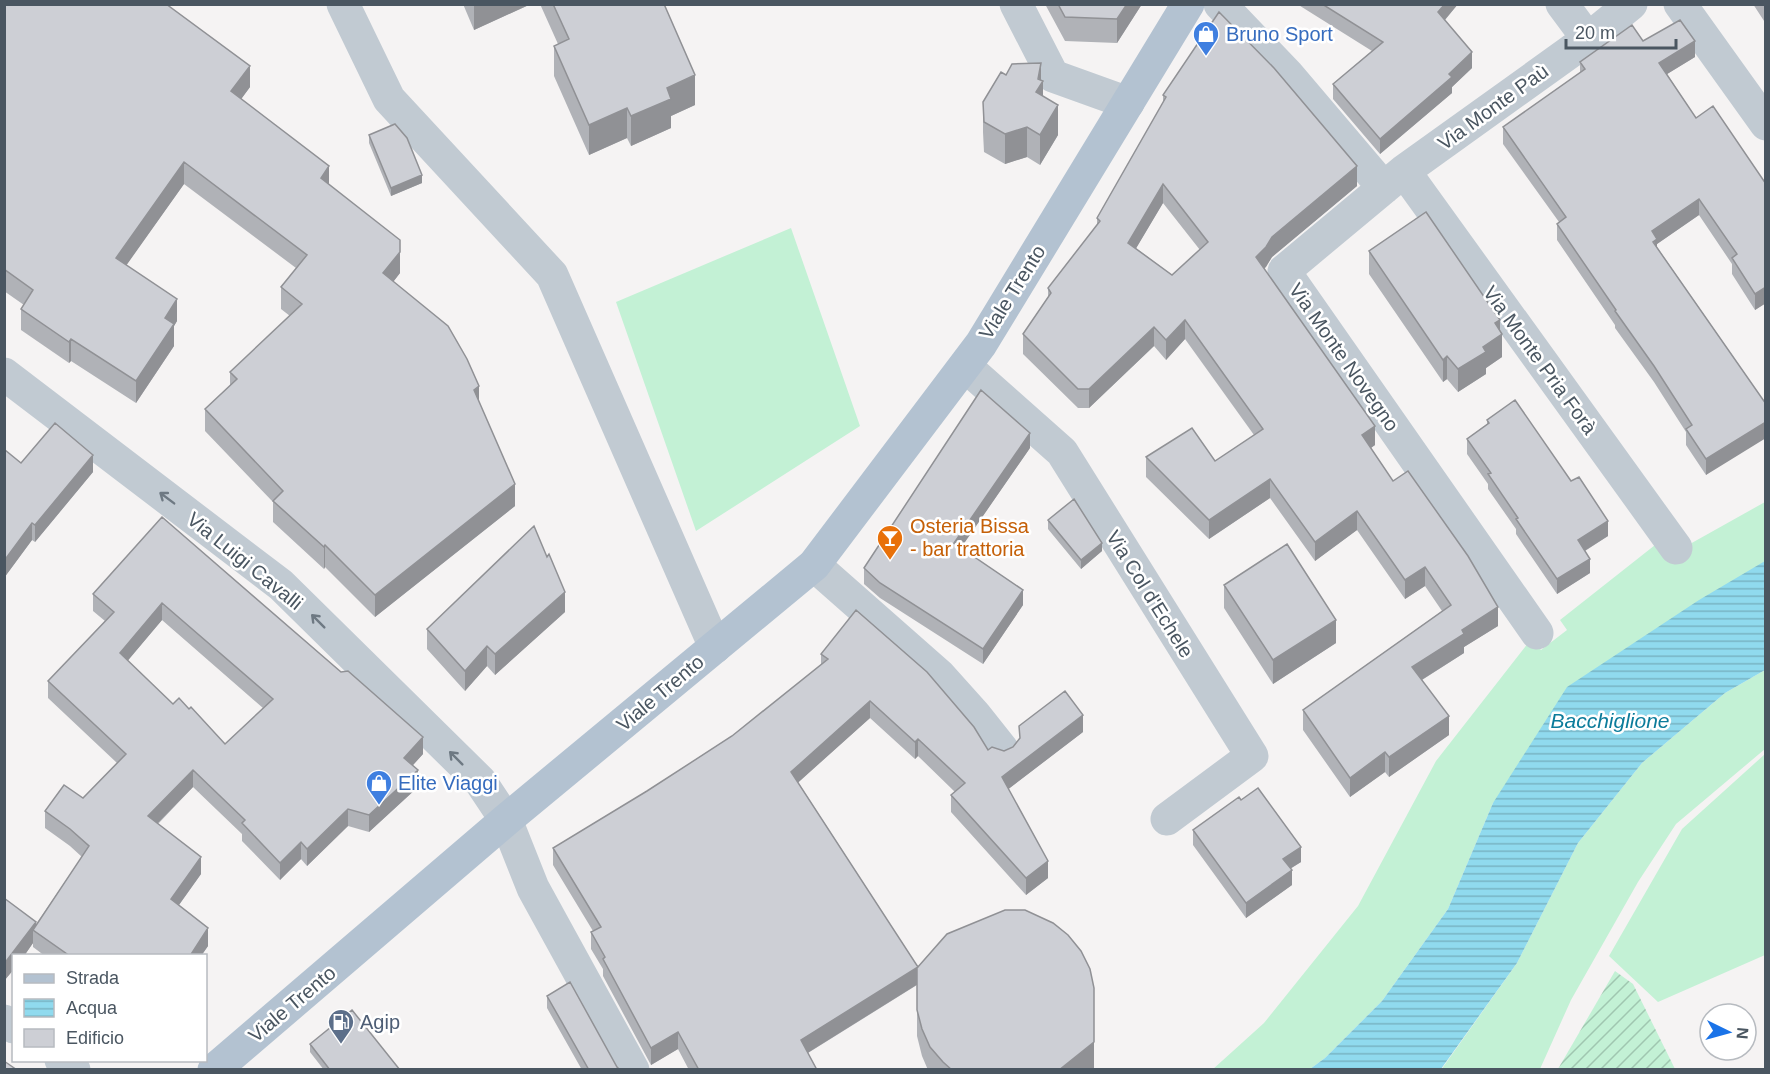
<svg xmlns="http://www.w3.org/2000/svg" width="1770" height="1074" viewBox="0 0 1770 1074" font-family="Arial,sans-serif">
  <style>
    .grass { fill: #c3f1d5 }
    .garden { fill: url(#garden-furrows) }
    .water { fill: url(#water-rules) }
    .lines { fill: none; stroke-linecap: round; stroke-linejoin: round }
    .minor { stroke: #c1cad2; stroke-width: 33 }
    .major { stroke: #b3c2d1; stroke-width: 33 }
    .wall { fill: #b0b2b7; fill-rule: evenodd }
    .shaded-wall { fill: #909195 }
    .building { fill: #cdcfd5; stroke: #909195; stroke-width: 1.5; fill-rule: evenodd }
    .oneway { stroke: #6e7983 }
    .labels { text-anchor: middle; stroke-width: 5; stroke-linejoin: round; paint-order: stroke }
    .shop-label { font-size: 20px; fill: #366cbe; stroke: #fff; text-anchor: start }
    .street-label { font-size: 20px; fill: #4a5661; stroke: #fff }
    .food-label { font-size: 20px; fill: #c56008; stroke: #fff; text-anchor: start }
    .service-label { font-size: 20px; fill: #4e5e75; stroke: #fff; text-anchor: start }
    .water-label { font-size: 21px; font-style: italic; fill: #0c7c9b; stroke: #fff }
  </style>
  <defs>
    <pattern id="garden-furrows" width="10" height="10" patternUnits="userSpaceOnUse" patternTransform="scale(1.5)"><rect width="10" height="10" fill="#c3f1d5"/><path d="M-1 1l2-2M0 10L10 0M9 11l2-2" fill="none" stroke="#a0c6b0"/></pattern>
    <pattern id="water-rules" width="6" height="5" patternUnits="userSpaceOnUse" patternTransform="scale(1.5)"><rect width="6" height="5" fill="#90daee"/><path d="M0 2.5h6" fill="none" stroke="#78b4c4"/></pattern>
  </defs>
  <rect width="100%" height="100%" fill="#f5f3f3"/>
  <path class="grass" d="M791 228 860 426 696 531 616 302Z
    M1765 502V561L1493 803 1448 909 1382 1001 1325 1058 1310 1069 1212 1070 1264 1023 1358 906 1436 761 1532 638 1541 650 1567 630 1560 620 1669 534 1681 549Z
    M1765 670V749L1676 824 1638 882 1571 1000 1540 1069 1441 1070 1517 963 1578 843 1642 763 1725 693Z
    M1765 754V955L1658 1002 1609 956 1682 829Z"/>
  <path class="garden" d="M1615 971 1633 984 1675 1069H1558Z"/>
  <path class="water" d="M1765 561V670L1725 693 1642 763 1578 843 1517 963 1441 1069H1310L1325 1058 1382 1001 1448 909 1493 803 1567 687 1699 600Z"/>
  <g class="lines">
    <path class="minor" d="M343 4 389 99 552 275 715 647
      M1016 4 1053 76 1128 103
      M1220 4 1288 75 1384 188
      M1562 4 1588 39
      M1680 4 1766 124
      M1404 171 1676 548
      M965 366 1062 452 1252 756 1167 819
      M4 374 281 585 480 781 506 820 533 888 633 1070
      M814 565 940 676 975 715 1002 749
      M1537 633 1284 271 1404 171 1588 39 1631 4
      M4 1021 14 1027
      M61 1060 74 1070"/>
    <path class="major" d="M214 1070 506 820 814 565 981 344 1188 4"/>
  </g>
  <path class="wall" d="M4 4 250 87 241 99 329 184 400 273 393 282 479 403 515 506 375 617 325 567 324 569 273 522V502L205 431V409L230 386V372L290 316 281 309V287L296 268 184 184 126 265 177 321 174 326V346L136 403 71 361 69 363 21 330V309L24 305 4 291Z
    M463 4H531L474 30Z
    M540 4H664L695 105 671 116V128L631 146 627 138 589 155 554 76V46L558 44Z
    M1045 4H1142L1117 43 1065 41Z
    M1297 4H1458L1445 20 1472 68 1452 87V93L1380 154 1333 99V84L1372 51Z
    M1753 4H1766V24Z
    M1695 57 1667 74 1696 118 1766 184V303L1755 310 1732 274V264L1699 215 1657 244V247L1766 404 1706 475 1686 445V432L1654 382 1615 328V325L1557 240V224L1559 222 1503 144V127L1580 73V62Z
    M1006 75 1041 80 1043 97 1058 135 1040 165 1027 157 1005 164 984 152 983 132V102Z
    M1163 95 1357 186 1272 257 1264 269 1375 445 1371 448 1393 481 1498 626 1464 647V653L1422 680 1449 735 1389 777 1385 772 1350 797 1303 730V710L1442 611 1425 586 1405 599 1357 530 1315 561 1270 498 1209 539 1146 477V457L1215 461 1254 435 1185 339 1166 360 1154 346 1089 408H1078L1023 354V334L1048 297V288L1097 225V218L1163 103ZM1163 203 1200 250 1172 275 1136 248Z
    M369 135 422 183 391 196 369 143Z
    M1369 251 1500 331 1502 357 1486 368V374L1458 392 1447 379 1443 382 1369 274Z
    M1487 420 1608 536 1585 551 1590 573 1557 594 1516 534V529L1488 489V484L1467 454V439L1487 424Z
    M1030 448 961 547 1023 605 983 664 880 598 864 584V568Z
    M4 451 21 463 93 472 35 542 32 540 4 578Z
    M162 517 423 754 413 765 418 787 369 832 348 826 307 866 301 859 280 880 242 841V834L193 787 158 824 201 874 179 905 208 946 201 956H45L33 947V943L24 956H14V969L4 981V898L36 924 82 857 70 846 45 828V811L83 798 117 763 48 698V681L105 621 93 611V594ZM162 620 263 708 225 744 173 704 127 661Z
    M1048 520 1102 551 1081 569 1048 529Z
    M1224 585 1336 643 1273 684 1224 608Z
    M565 612 495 675 487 666 465 691 427 649V629Z
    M821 654 988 750 1004 751 1083 732 1008 789 1048 878 1026 895 951 812V795L955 792 918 756 915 759 870 718 798 782 918 967 1094 1068 1093 1070H928L922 1056 917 1036V985L808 1053 817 1070H689L678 1049 651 1065 603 976V969L591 949V932L593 931 553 865V848L647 791 732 736 821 665Z
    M1241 800 1301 862 1290 869 1292 885 1246 918 1193 845V830Z
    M547 996 617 1067 620 1070H582L547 1008Z
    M310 1044 400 1070H324L310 1052Z"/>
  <path class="shaded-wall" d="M474 4H531L474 30Z
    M1127 4H1142L1117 43V19Z
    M1445 4H1458L1438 28V12Z
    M1695 41V57L1659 79V63Z
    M1472 52V68L1452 87V93L1380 154V139Z
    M1041 63V85L1043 81V111L1036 92Z
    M250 66V87L231 113V91Z
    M695 75V105L671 116V128L631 146V116L667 88Z
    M1058 105V135L1040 165V135Z
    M627 108V138L589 155V125Z
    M1027 127V157L1005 164V134Z
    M184 162V184L116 280V258Z
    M329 166V188L321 178Z
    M1357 166V186L1272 257 1266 267 1256 276V257L1272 237Z
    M422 175V183L391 196V188Z
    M1163 184V203L1128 262V243Z
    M1699 199V215L1657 244V256L1652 231Z
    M400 252V273L383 295V273Z
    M1766 287V303L1755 310V294Z
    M177 299V321L174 326V346L136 403V381L165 318Z
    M1185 320V339L1166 360V340Z
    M1500 320V336L1502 334V357L1486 368V374L1458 392V369L1483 347 1495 323Z
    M1154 327V346L1089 408V389Z
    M71 339V361L69 363V342Z
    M1447 356V379L1443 382V360Z
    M479 386V408L474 390Z
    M1766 422V438L1706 475V459Z
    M1375 426V445L1362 454V435Z
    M1030 433V448L954 558V543Z
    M93 455V472L35 542V525Z
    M1270 479V498L1209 539V520Z
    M515 484V506L375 617V595Z
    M1357 511V530L1315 561V542Z
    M1608 521V536L1578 555V540Z
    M32 523V540L4 578V561Z
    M1102 543V551L1081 569V560Z
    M325 545V567L324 569V547Z
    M1590 559V573L1557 594V579Z
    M1425 567V586L1405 599V580Z
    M1023 590V605L983 664V649Z
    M565 592V612L495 675V654Z
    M162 603V620L120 670V653Z
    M1498 607V626L1464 647V653L1412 686V667L1462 630Z
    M1336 620V643L1273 684V660Z
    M487 646V666L465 691V671Z
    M870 701V718L791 789V772Z
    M1083 715V732L1002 794V777Z
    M1449 716V735L1389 777V757Z
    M423 737V754L404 775V758Z
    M918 739V756L915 759V742Z
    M1385 752V772L1350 797V778Z
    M193 770V787L148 833V816Z
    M418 770V787L369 832V815Z
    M348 809V826L307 866V849Z
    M301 842V859L280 880V863Z
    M1301 847V862L1283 873V859Z
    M201 857V874L171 916V899Z
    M1048 861V878L1026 895V878Z
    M1292 870V885L1246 918V903Z
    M36 922V932L33 930V943L24 956H14V969L4 981V964Z
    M208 928V946L201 956H190Z
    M918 967V984L801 1057V1040Z
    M678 1032V1049L651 1065V1048Z
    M1094 1042V1068L1093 1070H1059Z"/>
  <path class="building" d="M4 4H166L250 66 231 91 329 166 321 178 400 240V252L383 273 448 326 467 359 479 386 474 390 515 484 375 595 325 545 324 547 273 501 283 491 205 409 237 379 230 372 302 304 281 287 307 255 184 162 116 258 177 299 165 318 174 324 136 381 71 339 69 342 21 309 33 290 4 269Z
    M553 4H664L695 75 667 88 671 99 631 116 627 108 589 125 554 46 569 39Z
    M1058 4H1127L1117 19 1065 17Z
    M1322 4H1445L1438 12 1472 52 1449 74 1452 77 1380 139 1333 84 1383 42Z
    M1219 12 1274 68 1357 166 1272 237 1266 247 1256 257 1375 426 1362 435 1393 481 1408 471 1468 556 1498 607 1462 630 1464 634 1412 667 1449 716 1389 757 1385 752 1350 778 1303 710 1451 605 1425 567 1405 580 1357 511 1315 542 1270 479 1209 520 1146 457 1192 428 1215 461 1263 429 1185 320 1166 340 1154 327 1089 389H1078L1023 334 1051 293 1048 288 1100 221 1097 218 1166 97 1163 95ZM1163 184 1208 242 1172 275 1128 243Z
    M1680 20 1695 41 1659 63 1696 118 1713 106 1766 184V287L1755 294 1732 258 1737 254 1699 199 1652 231 1657 239 1653 242 1766 404V422L1706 459 1686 429 1692 425 1654 366 1615 311 1616 310 1557 224 1566 217 1503 127 1585 69 1580 62 1632 25 1643 41Z
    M1041 63 1038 79 1043 81 1036 92 1058 105 1040 135 1027 127 1005 134 984 122 983 102 1001 72 1006 75 1012 64Z
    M395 124 407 138 422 175 391 188 369 135Z
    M1426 212 1500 320 1495 323 1502 334 1483 347 1486 352 1458 369 1447 356 1443 360 1369 251Z
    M981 390 1030 433 954 543 1023 590 983 649 880 583 864 568Z
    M1515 400 1571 481 1579 477 1608 521 1578 540 1590 559 1557 579 1516 519 1518 518 1488 474 1491 473 1467 439 1489 423 1487 420Z
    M55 423 93 455 35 525 32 523 4 561V451L5 450 21 463Z
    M1074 499 1102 543 1081 560 1048 520Z
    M162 517 341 672 348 671 423 737 404 758 418 770 369 815 348 809 307 849 301 842 280 863 242 823 245 820 193 770 148 816 201 857 171 899 208 928 190 956H70L33 930 89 846 70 829 45 811 64 785 83 798 126 754 48 681 114 612 93 594ZM162 603 273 699 225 744 191 707 189 709 179 698 173 704 120 653Z
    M534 526 547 557 549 554 565 592 495 654 487 646 465 671 427 629Z
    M1287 544 1336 620 1273 660 1224 585Z
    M856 610 927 672 974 727 988 750 992 747 1004 751 1013 747 1020 738 1019 726 1065 691 1083 715 1002 777 1048 861 1026 878 951 795 965 783 918 739 915 742 870 701 791 772 918 967 801 1040 817 1070H699L678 1032 651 1048 603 959 605 957 591 932 601 927 553 848 647 791 732 736 828 659 821 654Z
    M1258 788 1301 847 1283 859 1292 870 1246 903 1193 830 1239 797 1241 800Z
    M4 898 36 922 4 964Z
    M1005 910H1025L1053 923 1068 935 1081 951 1090 969 1094 988V1042L1059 1070H952L943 1062 930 1047 922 1029 917 1010V968L947 934Z
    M570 982 617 1067 620 1070H589L547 996Z
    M352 1010 400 1070H330L310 1044Z
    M4 1061 17 1070H4Z"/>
  <defs><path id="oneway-shaft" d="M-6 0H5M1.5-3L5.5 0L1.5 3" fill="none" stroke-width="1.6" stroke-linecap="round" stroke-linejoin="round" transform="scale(1.5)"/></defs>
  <g class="oneway">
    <use href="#oneway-shaft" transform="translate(167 498) rotate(-143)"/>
    <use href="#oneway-shaft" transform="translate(318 621) rotate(-135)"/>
    <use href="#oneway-shaft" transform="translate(456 758) rotate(-135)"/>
  </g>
  <defs>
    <g id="shop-pin" transform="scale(1.35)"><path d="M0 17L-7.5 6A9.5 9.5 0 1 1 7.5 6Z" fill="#3f7fe0" stroke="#fff"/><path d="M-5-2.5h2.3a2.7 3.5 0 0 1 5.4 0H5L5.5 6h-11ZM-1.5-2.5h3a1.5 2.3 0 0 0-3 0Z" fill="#fff"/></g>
    <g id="bar-pin" transform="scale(1.35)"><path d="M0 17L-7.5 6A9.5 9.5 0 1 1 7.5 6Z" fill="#e8710a" stroke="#fff"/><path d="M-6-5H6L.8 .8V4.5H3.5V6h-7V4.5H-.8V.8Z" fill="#fff"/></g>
    <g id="fuel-pin" transform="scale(1.35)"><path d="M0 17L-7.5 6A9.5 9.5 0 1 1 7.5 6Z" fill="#5c6f8a" stroke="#fff"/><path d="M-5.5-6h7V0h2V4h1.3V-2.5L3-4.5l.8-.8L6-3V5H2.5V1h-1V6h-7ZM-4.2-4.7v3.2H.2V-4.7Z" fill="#fff"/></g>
  </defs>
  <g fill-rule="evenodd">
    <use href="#shop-pin" x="1206" y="34"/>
    <use href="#bar-pin" x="890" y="538"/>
    <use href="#shop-pin" x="379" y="783"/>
    <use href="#fuel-pin" x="341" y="1022"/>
  </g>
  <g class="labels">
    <g class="shop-label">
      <text x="1226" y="41">Bruno Sport</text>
      <text x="398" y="790">Elite Viaggi</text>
    </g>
    <g class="street-label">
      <text transform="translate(1493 107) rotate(-36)" y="7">Via Monte Paù</text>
      <text transform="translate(1012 292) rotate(-58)" y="7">Viale Trento</text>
      <text transform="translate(1344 357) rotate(55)" y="7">Via Monte Novegno</text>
      <text transform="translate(1540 360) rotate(54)" y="7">Via Monte Pria Forà</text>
      <text transform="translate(245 561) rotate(39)" y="7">Via Luigi Cavalli</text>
      <text transform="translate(1150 594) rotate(58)" y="7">Via Col d'Echele</text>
      <text transform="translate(660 693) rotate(-40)" y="7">Viale Trento</text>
      <text transform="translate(292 1004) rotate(-40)" y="7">Viale Trento</text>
    </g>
    <g class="food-label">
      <text x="910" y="533">Osteria Bissa<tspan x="910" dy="23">- bar trattoria</tspan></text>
    </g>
    <g class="service-label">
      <text x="360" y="1029">Agip</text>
    </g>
    <g class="water-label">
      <text x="1610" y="728">Bacchiglione</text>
    </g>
  </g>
  <rect width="1770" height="1074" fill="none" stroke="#4a5661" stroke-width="12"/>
  <rect x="12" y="954" width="195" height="108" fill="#ffffff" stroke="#b7bbc0" stroke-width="1.5"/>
  <rect x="24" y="974" width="30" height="9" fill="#b3c2d1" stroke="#b7bbc0" stroke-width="1.5"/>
  <text x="66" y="984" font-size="18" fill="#4a5661">Strada</text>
  <rect x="24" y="999" width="30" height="18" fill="url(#water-rules)" stroke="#b7bbc0" stroke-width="1.5"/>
  <text x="66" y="1014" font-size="18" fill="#4a5661">Acqua</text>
  <rect x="24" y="1029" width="30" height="18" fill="#cdcfd5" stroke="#b7bbc0" stroke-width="1.5"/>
  <text x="66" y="1044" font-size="18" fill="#4a5661">Edificio</text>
  <g transform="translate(1728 1032) rotate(95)"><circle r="28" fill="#ffffff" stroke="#b7bbc0" stroke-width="1.5"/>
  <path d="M0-4.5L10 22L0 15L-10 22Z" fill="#1a73e8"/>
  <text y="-9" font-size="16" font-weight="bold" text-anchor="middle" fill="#4a5661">N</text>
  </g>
  <path d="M1566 39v9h110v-9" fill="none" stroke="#4a5661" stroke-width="3"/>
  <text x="1575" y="39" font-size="18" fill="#4a5661" stroke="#ffffff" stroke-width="4.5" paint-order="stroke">20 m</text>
</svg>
